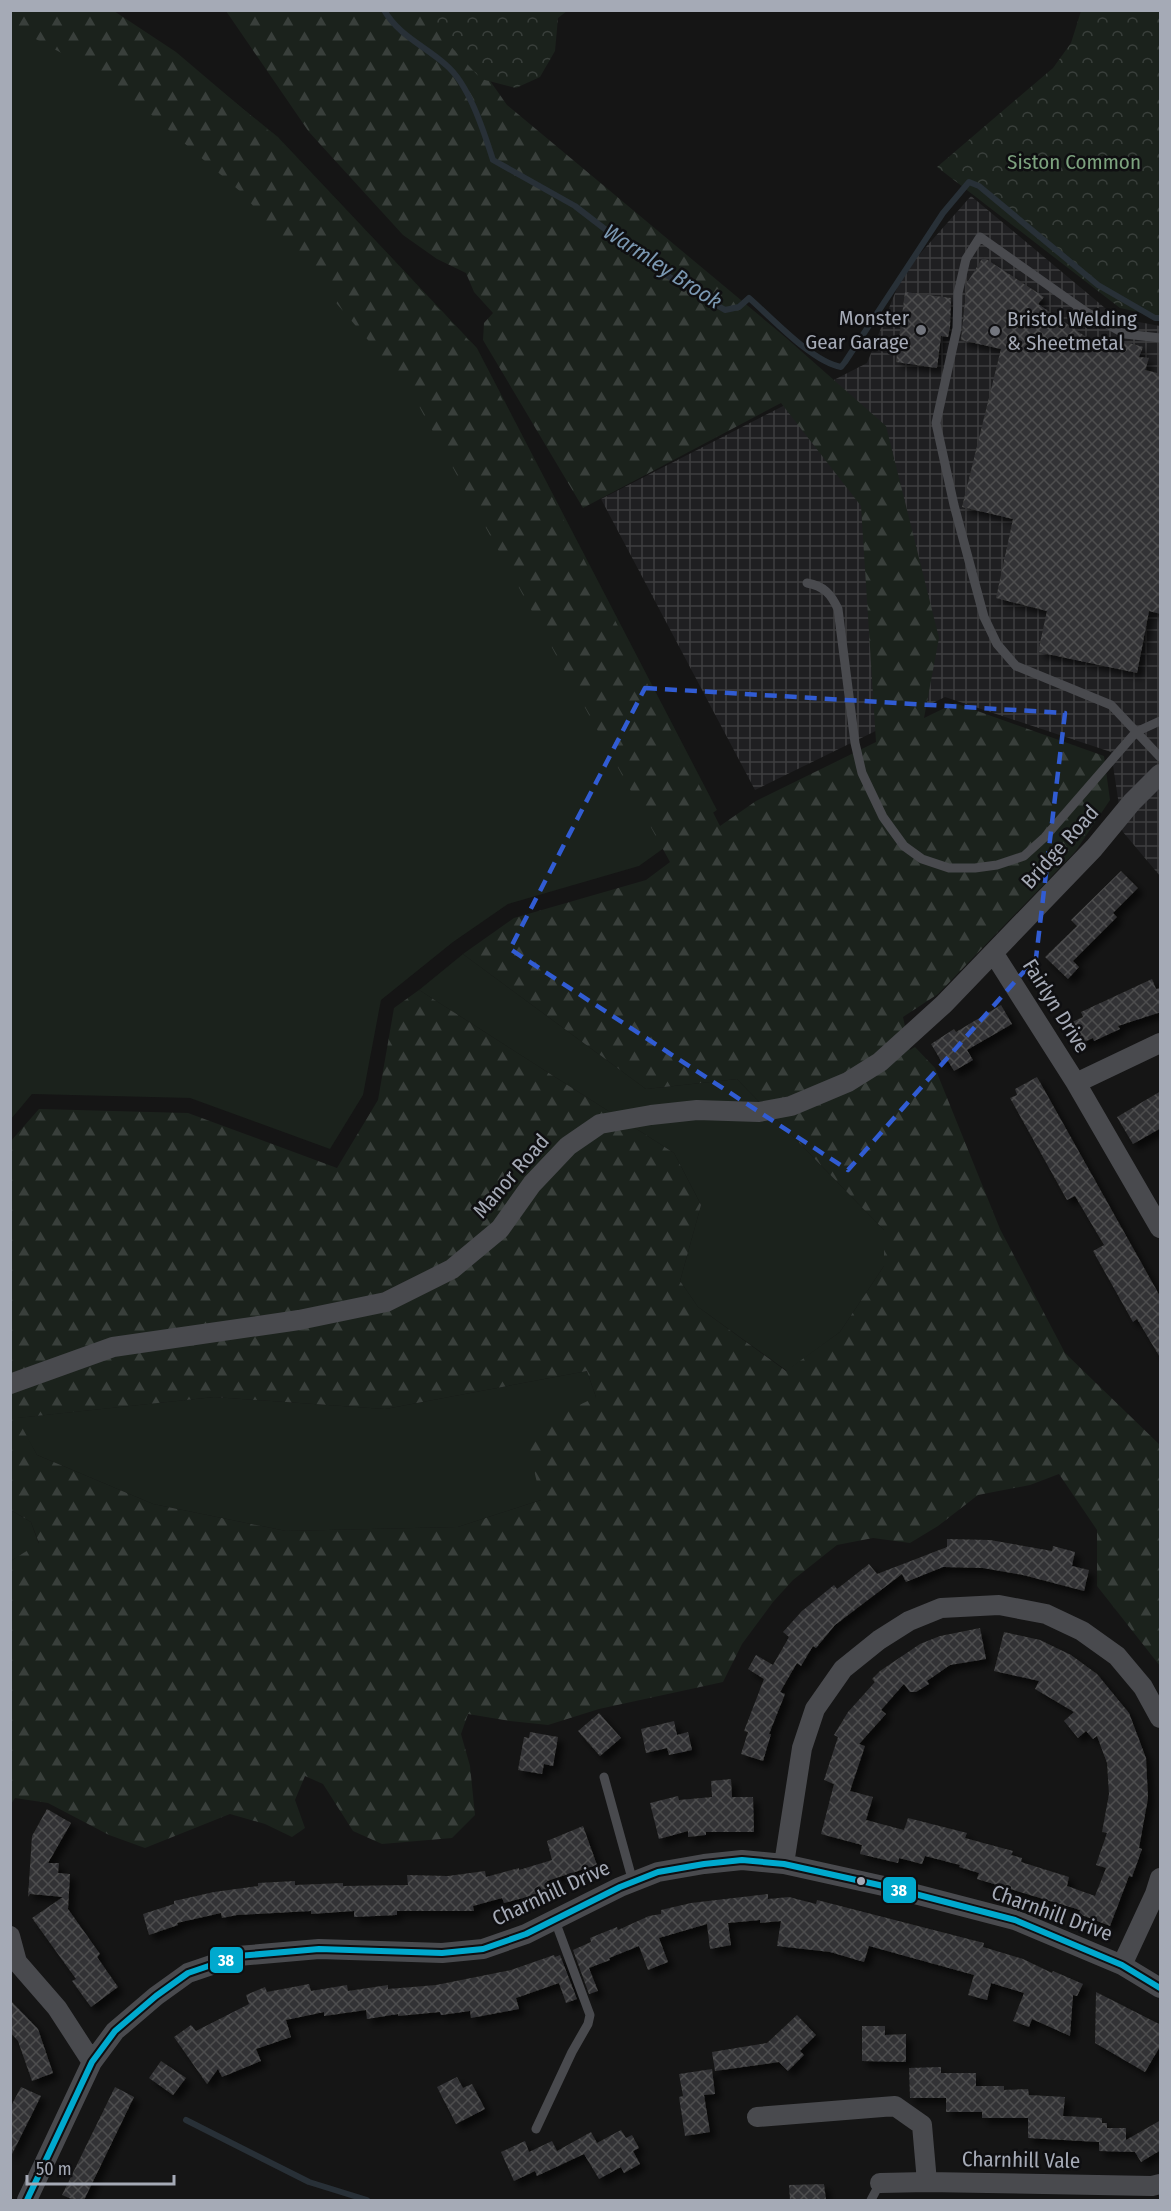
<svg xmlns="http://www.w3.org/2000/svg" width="1171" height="2211" viewBox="0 0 1171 2211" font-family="'Fira Sans Condensed',sans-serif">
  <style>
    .industrial { fill: url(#industrial-grid) }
    .grass { fill: #1b221c }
    .forest { fill: url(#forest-firs); fill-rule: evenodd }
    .park { fill: url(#park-crowns) }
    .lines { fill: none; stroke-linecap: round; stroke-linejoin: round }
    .stream { stroke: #283037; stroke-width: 6 }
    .building { fill: url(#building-cross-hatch); filter: url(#shadow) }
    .lane { stroke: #494a4e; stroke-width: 9 }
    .street { stroke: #494a4e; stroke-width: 20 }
    .bus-1-casing { stroke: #0f0f11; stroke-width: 10 }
    .bus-1 { stroke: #00a9ce; stroke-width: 6 }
    .marked { fill: none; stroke: #315cd3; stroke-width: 4.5; stroke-dasharray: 12 8; stroke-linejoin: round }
    .poi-dot { fill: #73767e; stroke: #0f0f11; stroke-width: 2 }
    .bus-dot { fill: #a5aab6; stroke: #0f0f11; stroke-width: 2 }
    .labels { text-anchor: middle; stroke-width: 5; stroke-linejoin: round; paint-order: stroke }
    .park-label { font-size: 21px; fill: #7ca27e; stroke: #0f0f11 }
    .poi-label { font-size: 21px; fill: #a5aab6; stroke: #0f0f11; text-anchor: end }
    .street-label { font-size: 21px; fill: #a5aab6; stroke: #0f0f11 }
    .water-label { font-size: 22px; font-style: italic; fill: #7b98b2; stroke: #0f0f11 }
    .line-badge { stroke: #0f0f11; stroke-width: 2 }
    .badge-label { font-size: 16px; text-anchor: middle; font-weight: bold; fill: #fff }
  </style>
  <defs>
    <pattern id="industrial-grid" width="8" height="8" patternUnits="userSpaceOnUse" patternTransform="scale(1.5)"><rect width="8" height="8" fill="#1f1f21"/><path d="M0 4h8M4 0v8" fill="none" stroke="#3d3d3f"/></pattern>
    <pattern id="forest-firs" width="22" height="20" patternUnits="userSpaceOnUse" patternTransform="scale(1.5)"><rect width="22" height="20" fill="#1b221c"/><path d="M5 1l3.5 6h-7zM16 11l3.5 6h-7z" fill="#393f3b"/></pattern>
    <pattern id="park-crowns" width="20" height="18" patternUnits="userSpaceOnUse" patternTransform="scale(1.5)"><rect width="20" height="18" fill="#1b221c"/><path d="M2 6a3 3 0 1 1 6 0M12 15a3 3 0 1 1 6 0" fill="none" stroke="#393f3b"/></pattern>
    <pattern id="building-cross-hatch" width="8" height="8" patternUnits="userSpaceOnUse" patternTransform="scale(1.5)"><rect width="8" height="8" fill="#333334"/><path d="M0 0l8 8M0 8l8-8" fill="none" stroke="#4e4e4f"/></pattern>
    <filter id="shadow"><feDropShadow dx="5.5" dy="5.5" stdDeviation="3" flood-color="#0009"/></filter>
  </defs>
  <rect width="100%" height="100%" fill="#151515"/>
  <path class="industrial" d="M971 196 1117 318 1160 326V876L1123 832 1111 752 945 697 755 790 601 499 867 363 903 273Z"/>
  <path class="grass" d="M11 11 177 55 278 137 477 348 717 810 639 866 508 904 453 942 381 1000 363 1095 330 1149 190 1098 32 1094 11 1119Z
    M463 954 646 1089 737 1079 884 1230V1266L840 1332 787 1371 698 1307 680 1281 701 1205 674 1153 419 990Z
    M587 1371 596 1397 541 1500 458 1527 286 1531 153 1504 37 1455 16 1418 214 1397 385 1409Z
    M11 1510 31 1522 39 1544 11 1561Z"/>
  <path class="forest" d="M11 11H114L176 52 270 132 476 348 720 826 756 801 876 742 861 506 781 403 583 508 483 340 484 323 493 313 474 292 466 273 437 259 403 235 309 132 226 11H441L507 105 784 336 886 426 939 638 924 718 955 703 1104 756 1110 800 1075 852 938 994 903 1017 910 1050 915 1047 935 1068 1000 1229 1065 1353 1160 1445V1666L1097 1586V1530L1059 1474 1030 1485 978 1495 938 1526 910 1543 873 1538 837 1545 793 1580 773 1602 742 1644 723 1682 599 1709 548 1725 510 1721 468 1714 461 1734 470 1766 475 1815 452 1838 382 1844 353 1831 323 1784 305 1776 295 1800 305 1828 292 1837 265 1824 230 1814 145 1848 109 1835 48 1803 15 1798 11 1804V1561L39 1543 31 1522 11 1510 10 1142 39 1109 188 1113 337 1168 378 1100 394 1008 419 990 674 1153 701 1205 680 1281 698 1307 786 1371 840 1332 884 1266V1230L737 1079 646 1089 463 954 514 918 646 880 670 862 409 388 242 193 111 80 10 25ZM587 1371 596 1397 525 1431 541 1500 458 1527 286 1531 153 1504 37 1455 17 1418 214 1397 385 1409Z"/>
  <path class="park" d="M429 11H567L558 18 555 51 540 77 516 88 481 79 444 39Z
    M1081 11H1160V317L1120 308 937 167 1053 68 1071 43Z"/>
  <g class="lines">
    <path class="stream" d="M384 10C399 36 425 46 446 65 469 84 484 132 493 160L575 206 658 270 725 310 739 307 749 298C772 318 812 362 841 367L845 362 943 213 969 182 979 186 1098 285 1155 318H1160
      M186 2120 309 2182 367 2200"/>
  </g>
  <path class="building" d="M983 257 1044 297 1038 304 1102 348 1109 337 1143 347 1139 357 1149 358 1145 370 1161 374V614L1149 611 1137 673 1038 652 1047 611 996 598 1013 519 962 507 1001 349 961 340 967 283Z
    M905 292 951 298 950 327 948 337 941 336 937 368 896 362Z
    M1121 871 1138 888 1113 913 1117 917 1073 961 1079 967 1068 979 1045 957 1077 926 1071 920Z
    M1152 979 1156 989 1161 988V1012L1118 1026 1120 1029 1094 1041 1093 1038 1080 1044 1070 1023 1083 1017 1081 1012Z
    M1001 1005 1012 1024 967 1050 973 1060 954 1071 948 1061 943 1064 931 1044 954 1029 956 1032Z
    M1037 1077 1161 1298V1359L1137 1319 1133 1322 1093 1251 1104 1245 1075 1196 1067 1200 1010 1098 1017 1095 1015 1089Z
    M1161 1091V1128L1133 1144 1117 1117Z
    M947 1539 990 1540 1052 1551 1053 1546 1075 1552 1072 1566 1089 1570 1084 1591 1023 1575 983 1568 943 1567 906 1582 902 1574 835 1625 816 1648 813 1646 801 1666 797 1663 780 1692 785 1694 769 1734H771L763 1761 741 1754 748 1732 744 1731 764 1679 748 1669 756 1655 773 1665 789 1637 783 1632 802 1611 834 1585 837 1589 869 1564 877 1574 947 1547Z
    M980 1628 986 1659 950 1665 927 1681 929 1684 916 1692H910L904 1684 881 1710 886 1714 859 1744 865 1746 850 1791 873 1797 866 1820 904 1830 908 1818 967 1833 965 1838 1013 1851 1011 1855 1022 1858 1021 1862 1069 1877 1067 1886 1095 1896 1106 1868 1096 1865 1107 1833 1102 1832 1109 1794 1107 1763 1097 1736 1093 1739 1086 1731 1078 1738 1064 1721 1074 1712 1035 1689 1039 1681 994 1671 1004 1632 1040 1640 1071 1655 1097 1674 1129 1713 1146 1758 1148 1798 1139 1848 1142 1849 1132 1877 1129 1876 1110 1926 1079 1914 1080 1910 977 1879 979 1873 959 1867 960 1865 925 1856 922 1864 899 1858 898 1863 860 1854 862 1845 821 1834 834 1784 824 1780 838 1737 834 1735 848 1712 875 1682 872 1679 880 1671 920 1644 940 1636Z
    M599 1713 621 1738 600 1756 578 1731Z
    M674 1721 677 1735 688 1732 692 1750 669 1755 667 1748 646 1753 641 1729Z
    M530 1732 558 1737 553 1766 544 1764 542 1774 518 1770 524 1737 529 1738Z
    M731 1779 732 1797H753L754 1832H706V1835L688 1837V1831L659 1839 650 1803 678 1796 679 1800 712 1797 711 1781Z
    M47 1809 71 1823 48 1863H59L58 1873 70 1874 68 1909 100 1954 97 1957 118 1987 91 2007 72 1981 76 1979 32 1918 63 1897 30 1894 28 1897 32 1836Z
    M583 1826 597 1865 547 1881 550 1891 504 1903 502 1898 473 1906 474 1911H397V1915L354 1917V1911L311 1914V1911L237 1915 222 1918 221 1913 177 1923 178 1925 149 1935 143 1914 174 1904V1901L214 1892 258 1886V1883L295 1881V1885L343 1883V1886L408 1885 407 1875 448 1876 485 1871 486 1877 519 1868V1870L552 1860 547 1841Z
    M768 1894V1899L789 1897 816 1904 817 1900 984 1943 983 1947 1023 1959 1052 1973 1053 1971 1083 1984 1077 1996 1073 1995 1070 2036 1032 2019 1029 2027 1013 2021 1024 1993 991 1983 987 2000 968 1995 974 1975 869 1946 864 1962 830 1952 777 1946 781 1921 760 1923V1920L728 1923 731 1945 710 1949 707 1924 659 1938 668 1962 648 1970 639 1946 609 1958 610 1960 589 1968 598 1991 589 1994 573 1950 591 1942 590 1938 617 1927 618 1930 649 1916 661 1914V1910L691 1903Z
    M554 1955 555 1957 560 1955 577 1999 566 2003 559 1983 516 1998 519 2009 471 2018 470 2011 441 2015 440 2012 398 2016V2014L367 2019 366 2010 324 2016V2012L286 2020 291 2037 256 2049 261 2061 222 2077 218 2069 207 2084 174 2037 191 2025 196 2031 249 2004 246 1995 265 1987 267 1992 309 1984 311 1991 347 1985 348 1991 388 1985V1989L436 1985 511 1970Z
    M1096 1992 1161 2025V2045L1145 2072 1095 2043Z
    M10 2000 38 2029 53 2073 32 2081 18 2041 10 2032Z
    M797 2015 816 2035 800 2051 804 2055 788 2071 779 2062 715 2071 712 2052 767 2043Z
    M862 2026H885V2035L906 2034V2062L862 2061Z
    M161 2061 186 2078 173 2095 149 2078Z
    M941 2067V2073H976V2086H1004V2090L1028 2089 1029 2095 1065 2097 1063 2116 1102 2118V2123H1107V2128H1126V2140L1161 2120V2150L1141 2162 1135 2152 1099 2151V2142L1028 2138V2118H982V2112H946V2098H910L909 2068Z
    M712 2069 715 2094 704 2095 710 2132 685 2136 679 2097 683 2096 679 2074Z
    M457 2077 463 2088 472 2084 485 2109 456 2124 437 2087Z
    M21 2087 41 2096 10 2158V2108Z
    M115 2087 134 2097 84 2200H74L62 2195Z
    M621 2130 626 2138 632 2135 639 2148 633 2151 640 2164 624 2173 621 2167 599 2179 584 2154 537 2176 535 2171 514 2181 501 2152 525 2141 529 2152 552 2141 557 2151 591 2132 597 2143Z
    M824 2184 826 2200H790L789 2185Z"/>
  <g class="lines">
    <path class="lane" d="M1160 338 1125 334 1086 312 980 237 966 259 958 293 957 328 936 423 954 505 984 617 997 644 1016 666 1111 705 1160 757
      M807 583C824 586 831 594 838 609L855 743 862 773 883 817 904 846 922 859 949 868H975L997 865 1024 856 1045 837 1136 732 1160 721
      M604 1777 633 1882
      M536 2129 572 2052 588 2024 590 2015 554 1918
      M871 2200 880 2183"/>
    <path class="street" d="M994 954 1076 1083 1160 1228
      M1076 1083 1160 1043
      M10 1384 113 1347 299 1320 386 1302 452 1269 500 1229 532 1184 568 1146 600 1124 651 1115 697 1110 759 1112 791 1106 848 1082 880 1062 944 1004 1094 848 1132 802 1160 774
      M784 1864 802 1748 815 1709 843 1669 879 1640 909 1621 941 1608 999 1605 1046 1614 1082 1631 1117 1656 1143 1687 1160 1718
      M10 1936 17 1962
      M10 1961 17 1962 57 2008 92 2062
      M1122 1965 1155 1894 1160 1878
      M757 2117 895 2106 922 2125 927 2182
      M880 2183 927 2182 1152 2186 1160 2184
      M27 2200 92 2062 115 2031 156 1996 188 1973 238 1956 319 1949 442 1953 483 1949 526 1934 620 1887 658 1872 704 1864 742 1860 784 1864 888 1887 1015 1920 1122 1965 1160 1988"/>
    <g class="bus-1-casing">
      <path id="bus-1" d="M27 2200 92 2062 115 2031 156 1996 188 1973 238 1956 319 1949 442 1953 483 1949 526 1934 620 1887 658 1872 704 1864 742 1860 784 1864 888 1887 1015 1920 1122 1965 1160 1988"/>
    </g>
    <use href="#bus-1" class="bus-1"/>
  </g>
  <path class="marked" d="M645 688 1065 713 1036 958 848 1170 510 949Z"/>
  <g class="poi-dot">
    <circle cx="921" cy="330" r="6"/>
    <circle cx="995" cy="331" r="6"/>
  </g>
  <circle class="bus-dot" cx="861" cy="1881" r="5"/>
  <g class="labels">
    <g class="park-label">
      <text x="1074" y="169">Siston Common</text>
    </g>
    <g class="poi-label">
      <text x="909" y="325">Monster<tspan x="909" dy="24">Gear Garage</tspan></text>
      <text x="1007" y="326" text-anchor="start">Bristol Welding<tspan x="1007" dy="24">&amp; Sheetmetal</tspan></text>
    </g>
    <g class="street-label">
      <text transform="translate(1060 847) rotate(-48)" y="7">Bridge Road</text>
      <text transform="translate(1056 1006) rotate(58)" y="7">Fairlyn Drive</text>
      <text transform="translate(511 1176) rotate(-49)" y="7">Manor Road</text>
      <text transform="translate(551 1893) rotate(-25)" y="7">Charnhill Drive</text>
      <text transform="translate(1052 1913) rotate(20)" y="7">Charnhill Drive</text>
      <text transform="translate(1021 2160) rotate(1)" y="7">Charnhill Vale</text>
    </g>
    <g class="water-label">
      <text transform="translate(663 266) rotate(33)" y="8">Warmley Brook</text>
    </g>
  </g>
  <g class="line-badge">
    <rect x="882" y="1876" width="35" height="28" rx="6" fill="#00a9ce"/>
    <rect x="209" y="1946" width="35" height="28" rx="6" fill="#00a9ce"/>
  </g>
  <g class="badge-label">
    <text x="899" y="1896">38</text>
    <text x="226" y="1966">38</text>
  </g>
  <rect width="1171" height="2211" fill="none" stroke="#a5aab6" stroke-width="24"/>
  <path d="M27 2175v9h147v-9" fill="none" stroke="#a5aab6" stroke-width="3"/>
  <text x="36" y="2175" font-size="18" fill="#a5aab6" stroke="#0f0f11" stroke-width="4.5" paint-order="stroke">50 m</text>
</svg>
